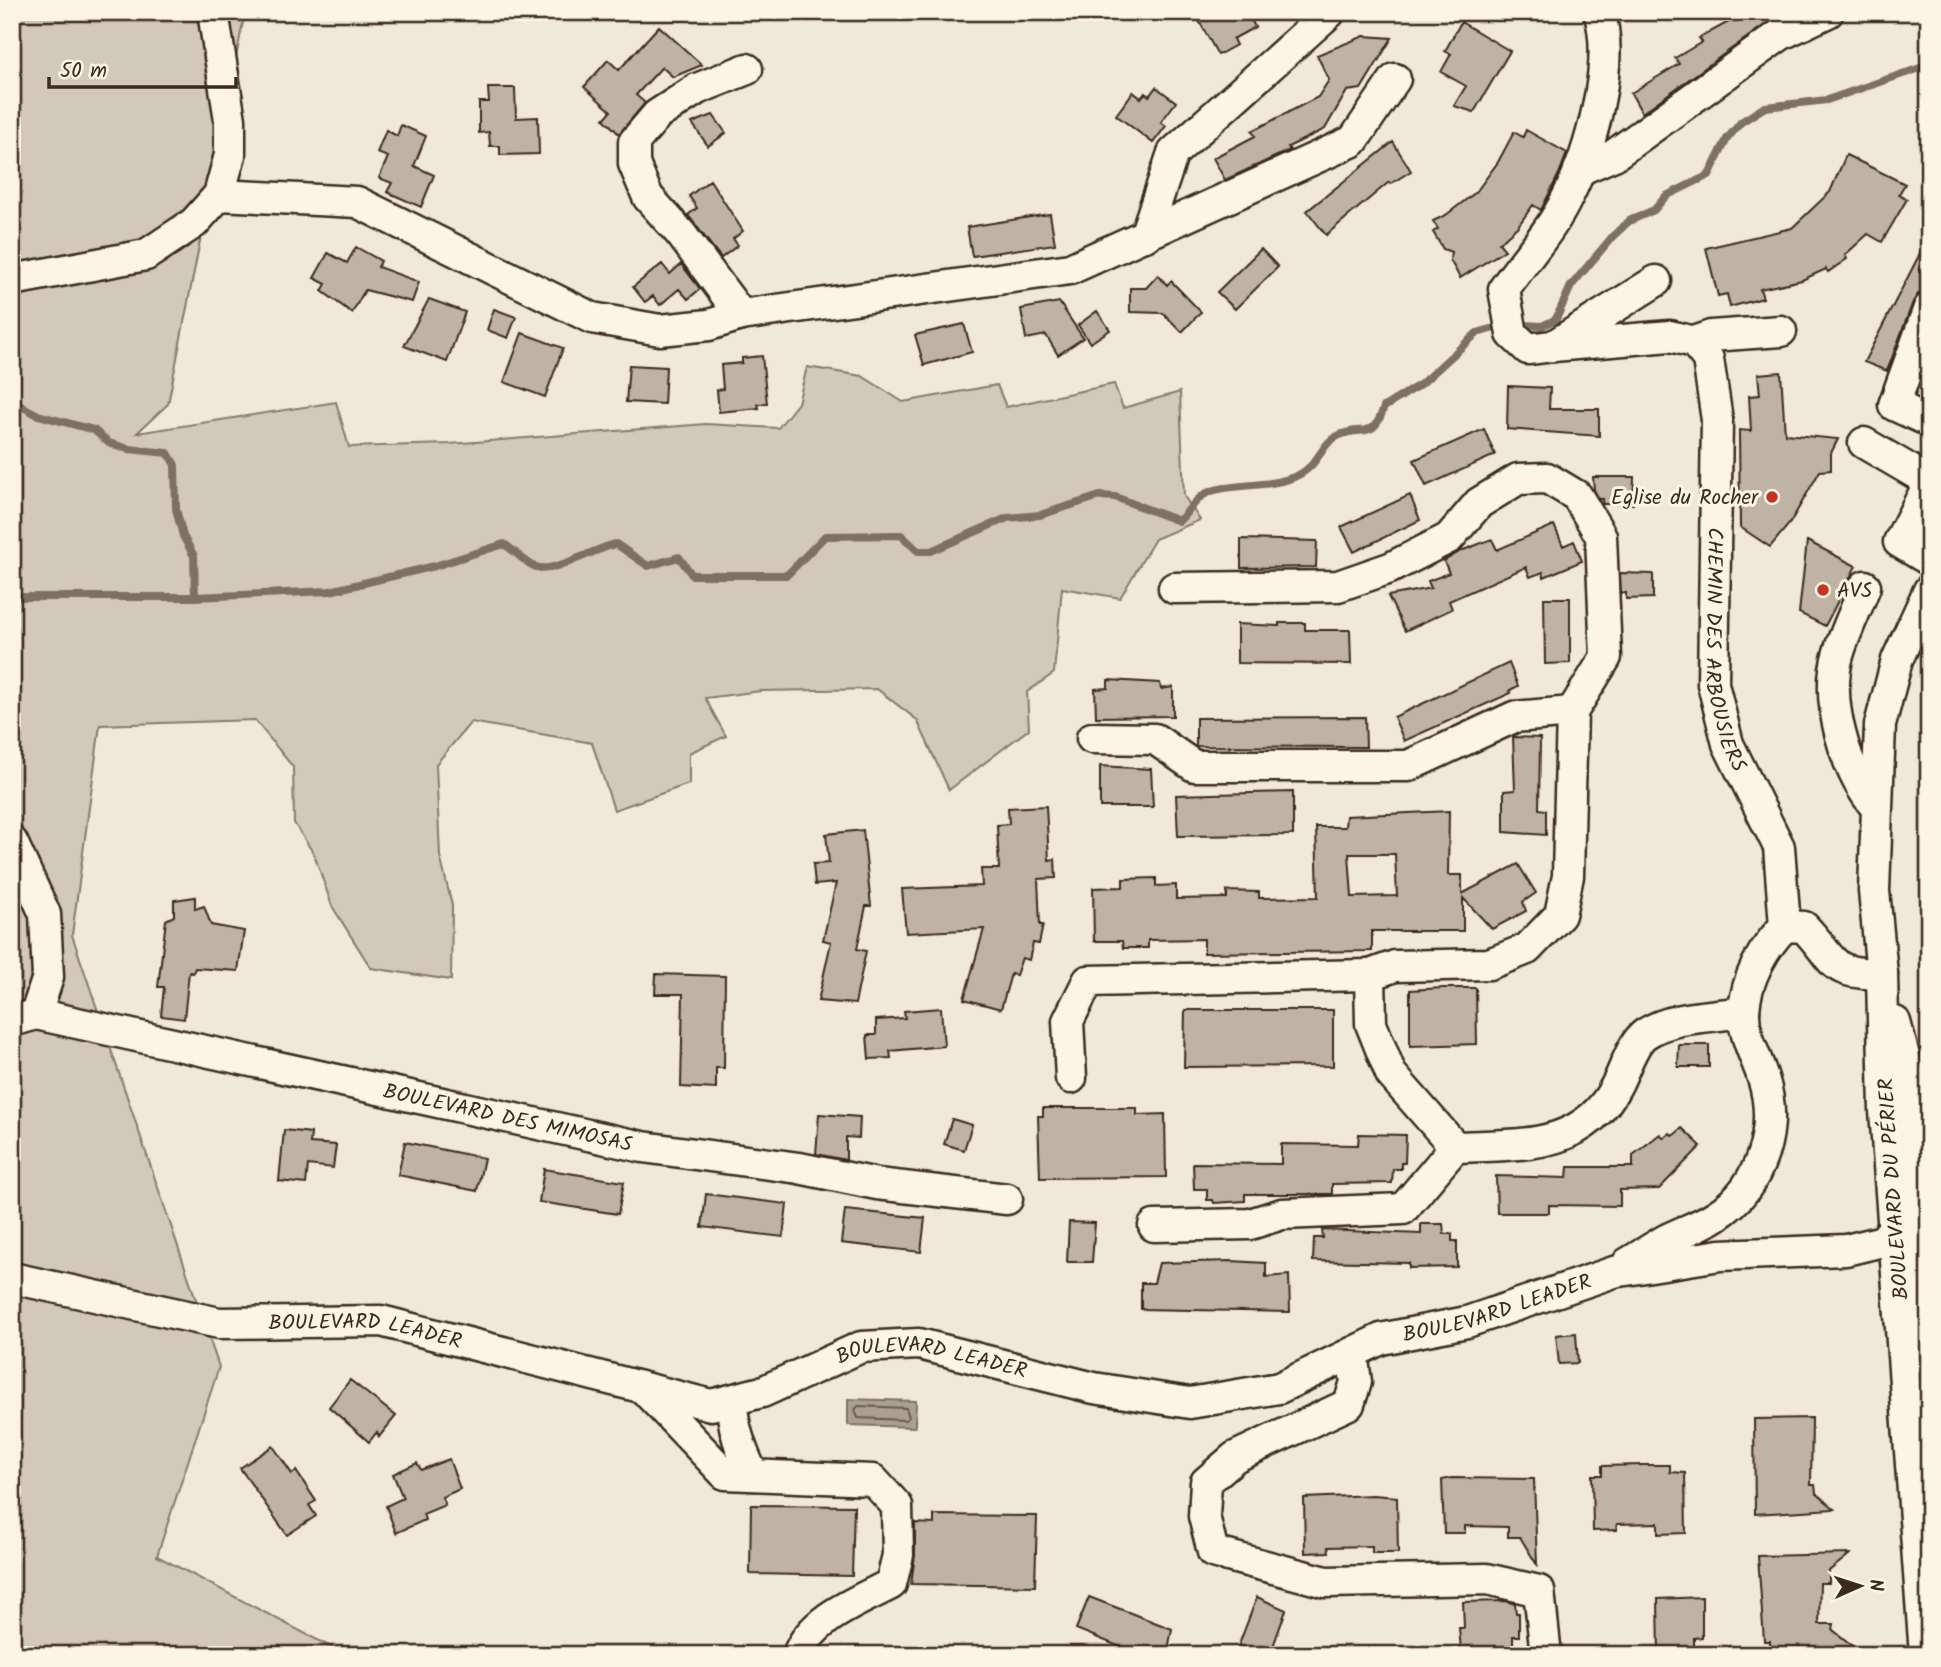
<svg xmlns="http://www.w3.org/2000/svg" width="1941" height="1667" viewBox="0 0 1941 1667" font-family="Kalam,sans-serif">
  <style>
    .green { fill: #d2c9ba; stroke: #867a6c; stroke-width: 2 }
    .water { fill: #aaa091; stroke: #7e7163; stroke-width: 2 }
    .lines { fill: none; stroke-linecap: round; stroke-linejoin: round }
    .shore { stroke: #67594c; stroke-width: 2 }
    .stream { stroke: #7e7163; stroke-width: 8 }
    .building { fill: #beb3a4; stroke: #3b2a1e; stroke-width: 2; fill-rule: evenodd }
    .minor-casing { stroke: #3b2a1e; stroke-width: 35 }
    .minor { stroke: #fcf5e5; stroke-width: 30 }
    .poi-dot { fill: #c8321e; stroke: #fcf5e5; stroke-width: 2.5 }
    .labels { text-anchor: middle; stroke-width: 6; stroke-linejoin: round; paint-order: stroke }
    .poi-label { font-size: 21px; fill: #3b2a1e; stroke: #fcf5e5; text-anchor: end }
    .street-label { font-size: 21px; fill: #3b2a1e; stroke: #fcf5e5 }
  </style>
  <rect width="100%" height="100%" fill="#f0e9d9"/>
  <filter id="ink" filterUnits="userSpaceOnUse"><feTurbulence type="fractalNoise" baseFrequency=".0143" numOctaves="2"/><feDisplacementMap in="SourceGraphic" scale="14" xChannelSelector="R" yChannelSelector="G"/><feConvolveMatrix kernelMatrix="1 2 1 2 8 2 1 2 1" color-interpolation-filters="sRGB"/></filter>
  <g filter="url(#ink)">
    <path class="green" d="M12 12H245L168 404 137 433 336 402 349 447 449 444 706 424 778 428 798 403 807 367 862 376 903 402 997 385 1006 407 1114 384 1123 408 1180 392 1184 496 1200 520 1155 539 1120 598 1062 588 1054 673 1027 692 1029 729 949 790 917 720 877 689 761 691 705 698 726 736 689 753V784L614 810 592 743 471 722 436 764 440 856 452 905 451 980 371 968 332 906 314 854 294 823 293 767 255 720 100 725 72 935 219 1367 157 1556 346 1655H12Z"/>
    <path class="water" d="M848 1399 916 1401 915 1427 848 1425Z"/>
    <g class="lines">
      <path class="shore" d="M858 1406 906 1408 909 1417 905 1420 858 1418 855 1410Z"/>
      <path class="stream" d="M1524 325 1542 326 1556 319 1571 286 1613 236 1629 221 1654 210 1666 196 1709 175 1727 139 1741 122 1765 107 1827 100 1929 65
        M12 401 38 415 94 430 109 443 129 449 168 453 175 465 176 509 183 536 194 556 195 597
        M12 597H195L330 591 435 566 504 544C514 550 525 563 536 567 554 574 595 548 616 544L648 566 679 557 692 575H787L825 536 901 535 918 551H931L1007 518 1040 515 1100 496 1115 497 1179 521C1187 513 1195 500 1205 494 1223 483 1269 488 1294 477 1320 467 1320 442 1340 435 1365 425 1373 441 1384 407L1421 384 1477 333 1498 327"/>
    </g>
    <path class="building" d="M1194 12H1247L1255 27 1233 39 1236 45 1218 55Z
      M1747 12H1787L1770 21 1642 113 1631 93 1679 64 1675 58 1702 42 1699 38Z
      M1461 22 1510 51 1474 112 1454 106 1466 86 1441 72 1451 54 1445 51Z
      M659 26 702 65 673 77 662 67 636 95 645 103 619 134 604 119 611 111 584 87 608 60 619 70Z
      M1364 36 1392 38 1361 89 1347 91 1325 129 1288 147 1290 150 1225 180 1213 158 1255 136 1252 131 1318 97 1329 80 1317 55Z
      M1156 87 1176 102 1161 122 1166 126 1153 143 1116 115 1133 92 1141 98 1145 93 1149 96Z
      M488 88H515L516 118 538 117 539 154 500 155V146H490L489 132 479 133V102H489Z
      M713 115 726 133 708 146 692 123Z
      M401 125 426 136 414 166 434 175 421 207 387 192 392 183 379 178 388 157 377 153 386 130 397 136Z
      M1526 130 1567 153 1559 174 1541 210 1533 205 1518 226 1499 243 1505 250 1460 278 1450 260 1451 252 1443 249 1433 232 1438 229 1433 221 1446 215 1476 192 1498 162 1514 132 1523 137Z
      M1393 142 1411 171 1390 184 1389 182 1326 235 1307 211Z
      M1846 155 1905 184 1899 194 1907 199 1882 242 1868 234 1845 255 1847 259 1828 272 1826 269 1802 280 1760 289 1763 298 1730 307 1727 294 1718 296 1706 248 1792 228 1830 192Z
      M710 180 743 231 733 239 738 245 721 258 688 215 697 208 689 196Z
      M1050 214 1055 244 972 256 967 227Z
      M1929 236V291L1918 294 1913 302 1887 371 1864 362Z
      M356 247 381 261 378 267 419 282 412 302 365 290 352 313 322 291 326 284 314 278 328 253 347 263Z
      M1261 249 1278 267 1235 309 1217 292Z
      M662 264 670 274 681 264 700 289 688 299 679 289 660 305 653 296 645 302 633 287Z
      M1158 275 1167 285 1171 281 1201 312 1182 332 1163 313 1130 312V288H1146Z
      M429 299 465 312 447 362 404 346Z
      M1059 302 1083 338 1058 355 1046 335 1026 339 1021 309Z
      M494 309 516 317 508 338 487 330Z
      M1097 311 1110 330 1090 343 1078 325Z
      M964 324 972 352 924 365 915 335Z
      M522 333 563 348 545 397 504 382Z
      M762 356 767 403 758 404 759 408 719 412 717 390 723 389 721 365 742 363V358Z
      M629 365 666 367 664 404 626 402Z
      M1781 372 1785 434 1838 439 1831 453V470L1820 471 1790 523 1770 547 1740 527 1739 430 1751 431 1749 396 1760 395 1758 374Z
      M1508 386 1550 388 1549 409H1599V436L1507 429Z
      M1484 429 1495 455 1426 486 1414 460Z
      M1593 477H1634L1633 504H1602L1603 499H1599L1594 490Z
      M1410 495 1420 520 1354 552 1341 527Z
      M1554 525 1563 546 1574 541 1582 561 1544 577 1543 572 1530 577 1526 567 1449 601 1452 609 1405 631 1388 596 1431 588 1428 581 1449 573 1444 561 1461 551 1492 539 1497 550Z
      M1241 539 1317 541 1316 567 1241 568Z
      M1807 541 1856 566 1825 626 1799 613Z
      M1620 573 1653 574V598L1626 599V593H1621Z
      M1544 598H1570V663L1545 664Z
      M1279 623H1305V630H1350L1351 664 1237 663V624L1279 626Z
      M1509 663 1518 686 1510 690 1511 693 1404 741 1394 717Z
      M1108 680 1160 683 1161 689 1173 687V716L1096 717 1095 689 1108 688Z
      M1365 717 1366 747 1196 746V718Z
      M1513 737 1540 738 1539 809 1546 810V835L1504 832V791L1515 790Z
      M1100 766 1151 769 1153 807H1100Z
      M1293 792V835L1178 836 1176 795Z
      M1046 806 1049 860 1055 859 1056 878 1038 879 1040 925H1043L1039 944 1033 943 1029 960 1022 958 1016 975 1011 974 1001 1009 964 999 984 929 906 933 902 889 982 886 981 869H999L997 825 1009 824 1008 808Z
      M1449 811 1448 875H1462V894L1518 864 1536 893 1523 902 1526 911 1492 929 1463 898V931H1372V951L1204 953V939L1148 940V948H1123L1122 941H1094L1093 888 1123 887V879L1156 878V886L1176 885V899L1227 898V891L1259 892V898L1318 897 1316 827H1345L1346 816ZM1349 854H1395L1397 896 1352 897Z
      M863 830 871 906H866L857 949 866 951 855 1004 818 1001 831 942 823 940 836 883 815 885 813 864 829 863 826 834Z
      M195 897V909L204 906 211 925 244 931 238 971 195 968 193 973 189 972 184 1019 161 1016 164 987H158L166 920 174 916V900Z
      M656 974 725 976 724 1068H716V1089L681 1087 683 994H655Z
      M1443 988H1476L1477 1044 1410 1046V990Z
      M941 1008 944 1046 890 1051 891 1058 869 1059 867 1035H876V1020L905 1018 904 1011Z
      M1185 1010H1333V1066L1184 1067Z
      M1679 1045H1709V1067H1678Z
      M1043 1108H1137V1115L1165 1114 1166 1177 1040 1178 1038 1116H1043Z
      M819 1114 860 1117 859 1138 846 1137V1160L816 1154Z
      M952 1119 972 1125 964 1150 944 1144Z
      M1682 1128 1701 1146 1659 1189 1620 1190V1206L1549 1205V1213H1497L1496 1176 1567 1178 1568 1167H1633V1155L1660 1134 1664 1138 1670 1133 1673 1136Z
      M284 1130 311 1133 310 1143 336 1145 333 1168 308 1165 306 1184 279 1181Z
      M1359 1134 1406 1135 1405 1163H1401V1169H1393L1392 1183 1332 1184V1194H1245V1201L1214 1203 1213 1200H1207V1189H1194L1193 1163 1281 1164V1144L1358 1145Z
      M405 1142 484 1158 477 1191 398 1175Z
      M544 1169 624 1182 618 1214 539 1202Z
      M706 1194 787 1204 783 1237 702 1227Z
      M845 1210 925 1218 921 1252 841 1243Z
      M1069 1222 1095 1223 1092 1262H1067Z
      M1421 1224H1443L1444 1234H1452V1241H1457V1267L1409 1268V1263L1313 1261 1314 1238H1323L1322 1230 1421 1234Z
      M1231 1261 1266 1263V1277L1289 1275 1290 1312 1141 1309V1283H1154L1159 1263Z
      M1576 1333 1578 1363 1559 1364 1556 1335Z
      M350 1380 396 1416 379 1437 377 1432 369 1442 329 1407Z
      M1812 1418 1811 1485H1815L1816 1493 1835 1509 1755 1514 1754 1419Z
      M273 1446 292 1474 296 1471 316 1501 309 1505 316 1516 287 1535 240 1468Z
      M449 1459 460 1489 442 1497 445 1505 423 1514 425 1520 396 1533 386 1506 403 1498 393 1474 417 1463 421 1470Z
      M1643 1465H1670V1472L1685 1473 1686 1533 1658 1534V1523L1617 1524V1530L1593 1531 1592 1475H1602V1466Z
      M1452 1478 1534 1479 1537 1565 1520 1537H1508V1527L1465 1526V1533H1444L1442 1480Z
      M1373 1495 1397 1497 1398 1553H1372V1546L1328 1547 1329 1552 1305 1553 1304 1498Z
      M751 1505 854 1506 852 1576 750 1574Z
      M934 1515 1037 1516 1035 1586 911 1584 915 1555V1523L934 1524Z
      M1850 1554 1829 1571V1583H1820L1819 1624H1834L1833 1630 1854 1647 1770 1652V1641H1764L1758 1556Z
      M1089 1597 1172 1629 1167 1655H1140L1076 1629Z
      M1257 1597 1286 1610 1270 1655H1235Z
      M1702 1597V1637L1694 1638V1655H1659L1658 1599Z
      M1506 1601 1515 1604 1516 1613H1519V1636H1513V1648L1461 1650 1459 1628H1464L1463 1602Z"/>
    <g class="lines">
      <g class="minor-casing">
        <g id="minor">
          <path d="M1599 12C1616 62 1590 154 1566 200 1551 231 1524 260 1504 289L1512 334 1528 349 1553 346 1656 281"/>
          <path d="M1579 170 1614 155 1780 35 1828 12"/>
          <path d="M219 195 357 202 592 318 660 330 709 325 741 315 1070 269 1353 141 1395 79"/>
          <path d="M1145 236 1173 153 1330 12"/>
          <path d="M12 280 146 255 194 223 219 195 230 155V120L213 12"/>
          <path d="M1929 308 1894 405 1929 421"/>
          <path d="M741 315 681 234 648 197 634 164V142L657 115 697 89 747 69"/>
          <path d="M1694 342 1711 336 1781 331"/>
          <path id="s1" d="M1553 346 1670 336 1694 342 1708 359 1717 420 1713 684 1728 744 1779 847 1785 926"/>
          <path d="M1864 443 1929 481"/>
          <path d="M1929 484 1899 542 1929 560"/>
          <path d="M1865 586C1857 608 1846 630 1839 652 1824 699 1845 770 1875 806"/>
          <path d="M1174 588 1338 586 1390 568 1449 538 1479 503 1518 479 1547 478 1577 496 1601 536 1606 657 1572 712 1568 876 1560 915 1527 949 1489 964 1395 966 1370 975 1371 1024 1391 1074 1455 1147C1518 1144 1583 1151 1616 1086 1624 1072 1632 1043 1645 1034 1672 1016 1712 1017 1744 1012"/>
          <path d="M1092 738 1155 739 1194 766H1408L1514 717 1572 712"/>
          <path d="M12 842 45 914 48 977 36 1014"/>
          <path id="s2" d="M12 1021 36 1014 643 1147 799 1168 877 1184 1007 1199"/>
          <path d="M1895 1022 1913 1090 1924 1238 1929 1360"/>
          <path d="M1071 1078 1068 1021 1088 981 1370 975"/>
          <path d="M1154 1226 1250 1224 1282 1214 1403 1209 1455 1147"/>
          <path d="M1628 1263C1640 1256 1652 1248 1664 1241 1681 1232 1701 1226 1717 1215 1762 1186 1779 1127 1763 1078 1756 1056 1743 1035 1744 1011 1746 979 1763 948 1785 926L1804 927C1838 962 1826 973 1882 974"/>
          <path id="s3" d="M12 1278 219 1323 381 1321 711 1405 762 1392 861 1347 919 1344 1094 1388 1190 1403 1279 1388 1381 1339 1467 1322 1614 1272 1720 1255 1846 1250 1883 1241 1895 1227 1917 1164"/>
          <path d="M1352 1353 1356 1382 1349 1404 1235 1457 1206 1482 1204 1516 1213 1552 1326 1582 1487 1579 1539 1591 1545 1646 1543 1655"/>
          <path d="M645 1390 725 1474 873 1480 897 1506 898 1555 891 1584C859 1601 811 1618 798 1655"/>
          <path d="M732 1400C732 1427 741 1451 753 1475"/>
          <path d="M1925 1655 1885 1111 1882 974 1874 891 1880 725 1897 660 1929 590"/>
        </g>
      </g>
      <use href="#minor" class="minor"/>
    </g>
  </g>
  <g class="poi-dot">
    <circle cx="1772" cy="497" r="7"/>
    <circle cx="1823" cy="590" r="7"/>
  </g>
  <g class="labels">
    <g class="poi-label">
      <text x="1758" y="504">Eglise du Rocher</text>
      <text x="1837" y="597" text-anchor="start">AVS</text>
    </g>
    <g class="street-label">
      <text dy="7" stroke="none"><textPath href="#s1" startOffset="457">CHEMIN DES ARBOUSIERS</textPath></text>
      <text dy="7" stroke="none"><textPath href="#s2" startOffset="508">BOULEVARD DES MIMOSAS</textPath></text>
      <text transform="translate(1893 1189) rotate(-94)" y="7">BOULEVARD DU PÉRIER</text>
      <text dy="7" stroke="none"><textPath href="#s3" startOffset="1535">BOULEVARD LEADER</textPath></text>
      <text dy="7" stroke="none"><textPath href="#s3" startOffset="359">BOULEVARD LEADER</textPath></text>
      <text dy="7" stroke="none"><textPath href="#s3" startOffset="947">BOULEVARD LEADER</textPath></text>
    </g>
  </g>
  <rect width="1941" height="1667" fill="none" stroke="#fcf5e5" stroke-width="42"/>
  <rect x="21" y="21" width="1899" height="1625" fill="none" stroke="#3b2a1e" stroke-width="2.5" filter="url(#ink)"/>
  <g transform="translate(1860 1586) rotate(87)" stroke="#fcf5e5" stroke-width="5" paint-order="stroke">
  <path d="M0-5L12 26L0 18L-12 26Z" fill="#3b2a1e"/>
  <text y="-10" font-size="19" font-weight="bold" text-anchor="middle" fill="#3b2a1e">N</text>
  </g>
  <path d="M49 77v10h187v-10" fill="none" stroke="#3b2a1e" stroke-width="3.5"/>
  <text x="60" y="77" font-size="21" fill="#3b2a1e" stroke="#fcf5e5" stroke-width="5" paint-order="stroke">50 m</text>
</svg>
